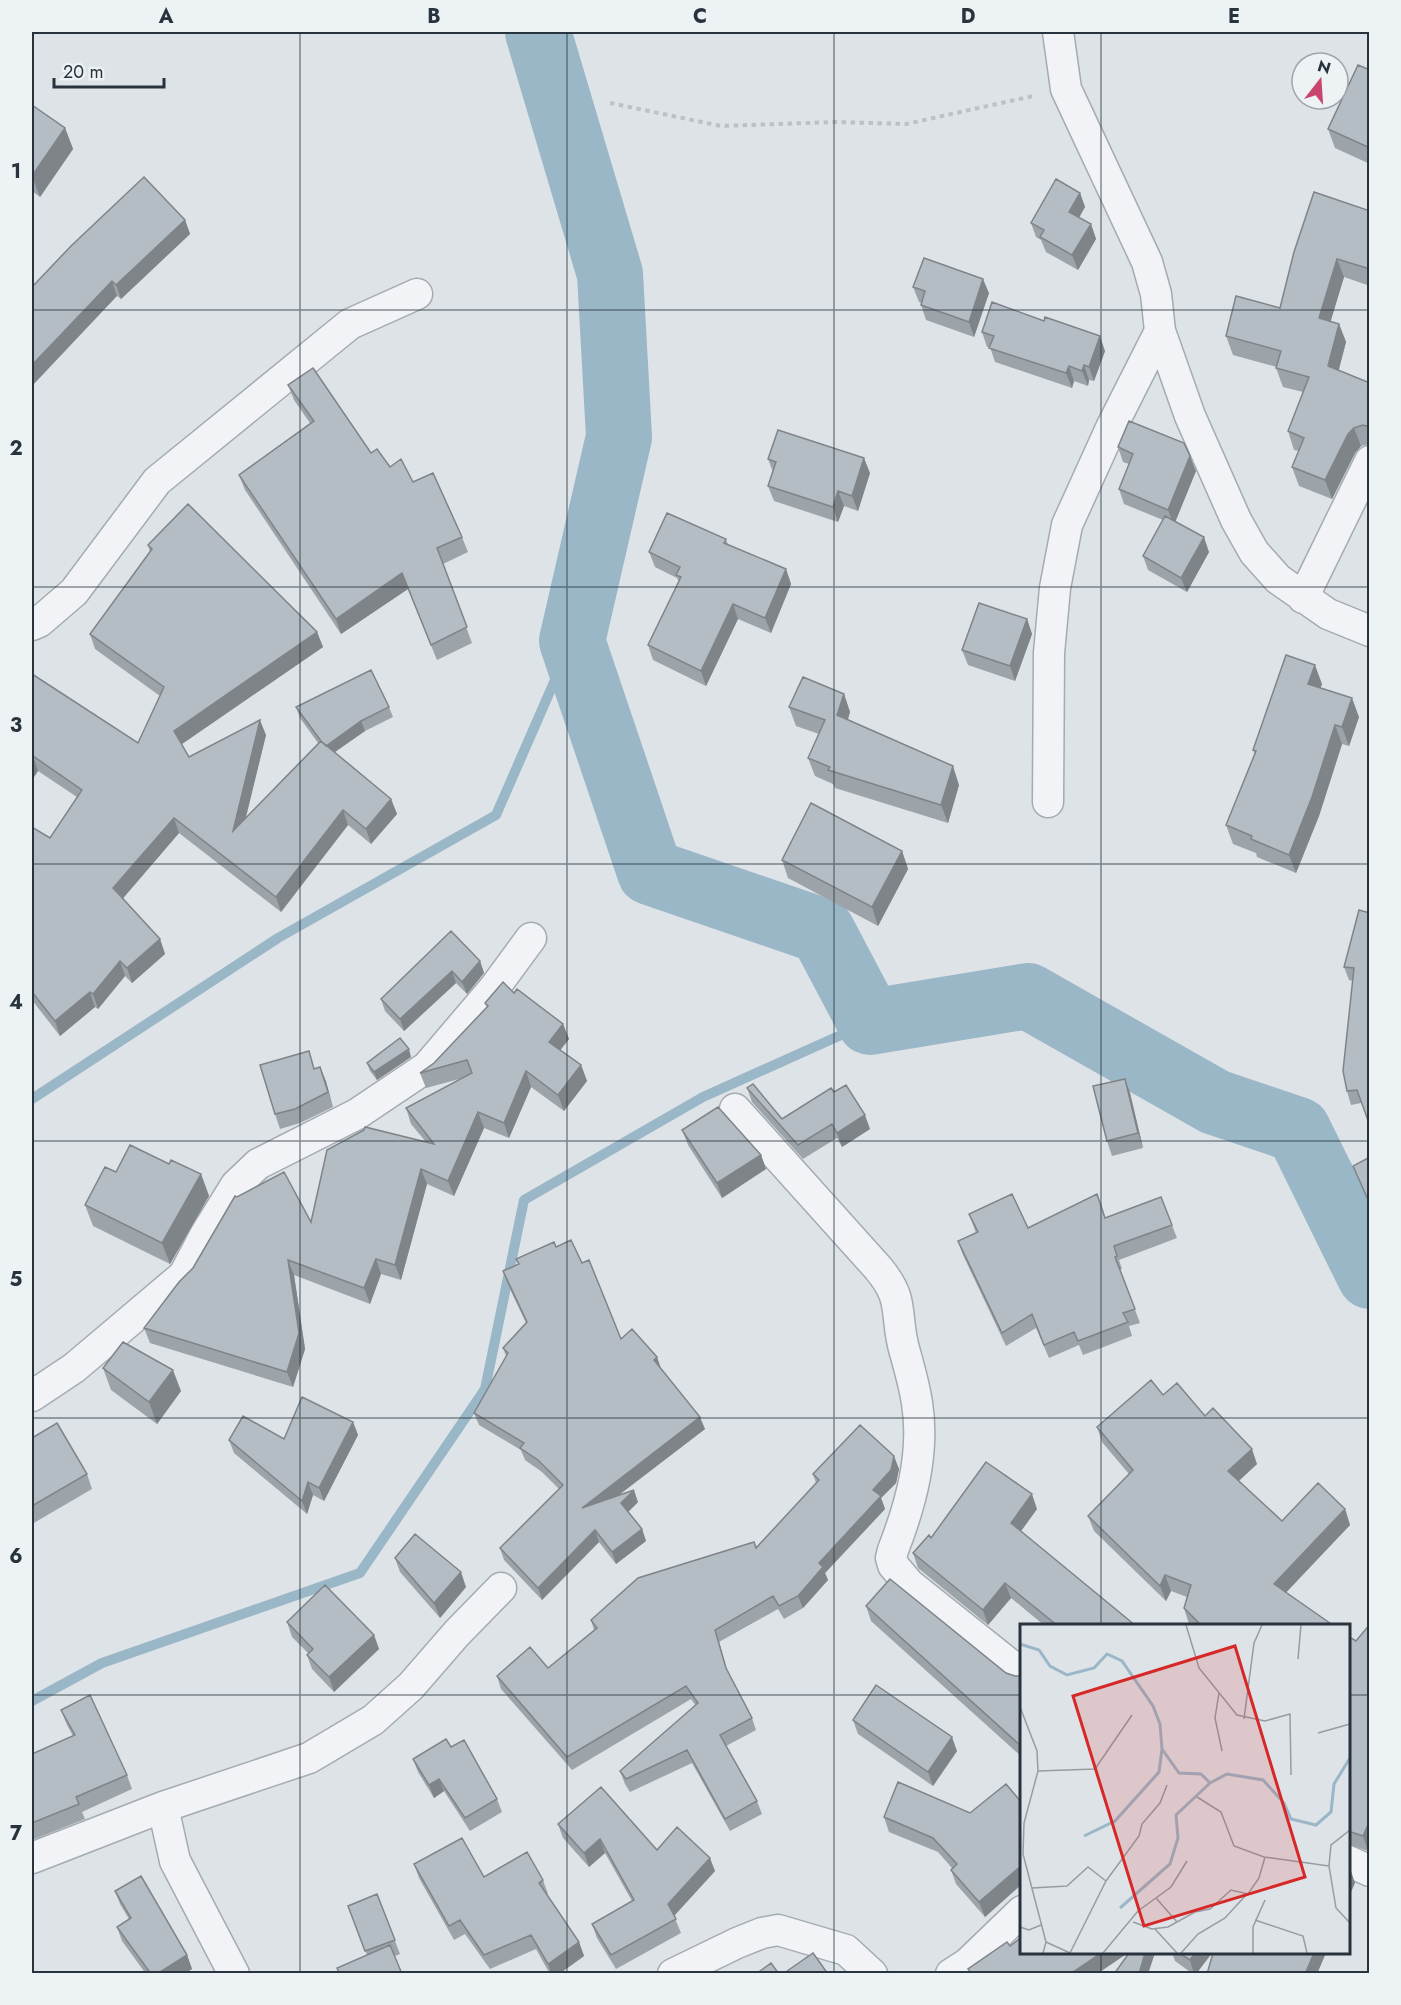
<svg xmlns="http://www.w3.org/2000/svg" width="1401" height="2005" viewBox="0 0 1401 2005" font-family="Jost,sans-serif">
  <style>
    .lines { fill: none; stroke-linecap: round; stroke-linejoin: round }
    .stream { stroke: #9ab7c7; stroke-width: 10 }
    .river { stroke: #9ab7c7; stroke-width: 66 }
    .street-casing { stroke: #a4abb1; stroke-width: 33 }
    .path { stroke: #bdc1c6; stroke-width: 4; stroke-dasharray: 4.5 4.5; stroke-linecap: butt }
    .street { stroke: #f1f3f6; stroke-width: 30 }
    .wall { fill: #9ca3a9 }
    .shaded-wall { fill: #7f8489 }
    .building { fill: #b5bdc4; stroke: #7f8489; stroke-width: 1.5 }
    .grid { fill: none; stroke: #28333e; stroke-width: 1.5; stroke-opacity: 0.55 }
    .inset-river { fill: none; stroke: #9ab7c7; stroke-width: 3 }
    .inset-road { fill: none; stroke: #959da3; stroke-width: 1.5 }
    .view { fill: #d62828; fill-opacity: 0.15; stroke: #d62828; stroke-width: 3 }
    .inset-edge { fill: none; stroke: #28333e; stroke-width: 3 }
    .neatline { fill: none; stroke: #28333e; stroke-width: 2 }
    .grid-label { font-size: 20px; text-anchor: middle; font-weight: bold; fill: #28333e }
  </style>
  <rect width="100%" height="100%" fill="#dee3e7"/>
  <g class="lines">
    <path class="stream" d="M32 1099 278 938 496 815 572 641
      M32 1701 102 1663 360 1573 485 1389 524 1200 703 1097 870 1022"/>
    <path class="river" d="M538 32 610 274 619 437 572 641 650 872 822 931 870 1022 1028 996 1215 1102 1298 1130 1370 1276"/>
    <g class="street-casing">
      <path id="street" d="M1058 32 1066 89 1147 262 1156 294 1160 331 1190 416 1236 520 1254 552 1278 579 1328 614 1370 631
        M1303 598 1370 461
        M32 625 39 622 74 592 157 481 350 324 417 294
        M1048 802 1049 653 1055 588 1067 525 1111 428 1160 331
        M735 1109 878 1268C904 1299 895 1310 903 1345 908 1364 914 1383 917 1403 925 1453 911 1504 893 1550L891 1558 893 1565 909 1584 1022 1674
        M32 1396 74 1368 184 1275 205 1235 236 1185 258 1164 357 1114 427 1067 495 987 531 938
        M163 1807 175 1861 234 1974
        M32 1858 163 1807 309 1758 373 1720 411 1686 457 1633 501 1588
        M1348 1861 1370 1871
        M673 1974 737 1943 762 1933 778 1930 846 1950 872 1974
        M951 1974 968 1963 1022 1911"/>
    </g>
    <path class="path" d="M610 103 721 126 836 122 906 124 1033 96"/>
    <use href="#street" class="street"/>
  </g>
  <path class="wall" d="M1370 70V164L1335 148 1328 129Z
    M32 105 65 128 73 149 40 197 32 191Z
    M1080 193 1085 207 1079 218 1091 224 1096 239 1078 270 1046 252 1041 240 1036 237 1031 223Z
    M1370 211V286L1344 277 1330 321 1339 324 1346 342 1338 371 1370 383V444L1361 446 1355 453 1332 499 1299 486 1292 467 1299 451 1294 450 1288 431 1303 392 1283 387 1276 368 1277 367 1233 355 1226 336 1280 308Z
    M185 220 190 234 121 299 117 296 32 287Z
    M913 287 989 293 974 337 926 320 921 305V303L919 302Z
    M982 332 1105 351 1094 381 1089 380 1088 386 1074 381 1072 388 995 362 990 347H987Z
    M288 385 371 453 390 467 413 482 462 537 468 552 443 564 472 643 437 660 408 589 341 634 245 490 239 475 310 423 294 400Z
    M1118 447 1196 471 1175 522 1209 552 1187 592 1148 570 1143 556 1163 520 1124 504 1119 489 1129 464 1123 462Z
    M768 459 870 473 858 511 844 506 838 522 774 501 768 486 773 472Z
    M726 539 728 545 786 569 791 584 771 633 738 619 706 686 653 660 648 645 679 582 677 578 655 567 649 552Z
    M148 545 317 632 323 647 182 744 189 757 266 735 245 818 318 743 300 718 296 707H389L393 717 365 731 334 752 391 799 397 814 371 844 348 825 281 912 179 833 123 898 160 939 165 954 132 983 125 976 98 1009 95 1007 60 1036 32 1000V827L50 838 77 797 38 771 32 780V675L138 743 160 696 95 649 90 634 150 552Z
    M1027 619 1032 634 1015 681 968 665 962 650Z
    M1322 684 1320 688 1359 717 1349 746 1342 744 1319 816 1296 873 1257 857 1256 853 1233 844 1226 825 1255 755 1253 750Z
    M844 694 850 712 848 720 959 785 948 823 835 788 833 784 815 776 808 758 819 734 796 726 789 707Z
    M902 851 908 869 878 926 788 878 782 860Z
    M1359 910 1361 1103 1351 1105 1347 1091 1353 981 1349 980 1344 967Z
    M480 961 484 973 467 994 456 983 404 1031 385 1011 381 999Z
    M514 993 563 1024 569 1039 560 1050 581 1065 587 1081 564 1111 531 1087 509 1138 484 1128 454 1196 427 1184 401 1280 381 1274 370 1304 294 1275 305 1349 293 1387 150 1343 144 1328 311 1222 426 1142 411 1124 406 1108 463 1078 426 1088 420 1073 434 1063 487 1008 485 1003Z
    M411 1057 377 1080 370 1071 367 1063Z
    M320 1067 333 1107 300 1123 280 1129 275 1114 315 1068Z
    M1125 1079 1130 1093 1143 1148 1112 1156 1107 1141Z
    M747 1088 782 1119 834 1092 870 1129 842 1147 837 1138 803 1159 752 1102Z
    M682 1130 761 1155 766 1169 722 1198 688 1145Z
    M1370 1157V1206L1353 1166Z
    M169 1164 201 1174 209 1196 170 1264 93 1226 85 1205 116 1172Z
    M1161 1197 1177 1238 1119 1260 1122 1269 1120 1270 1140 1323 1129 1326 1132 1336 1083 1355 1079 1345 1049 1358 1036 1328 1006 1346 963 1255 958 1241 976 1233 969 1214 1028 1228 1105 1218Z
    M556 1247 621 1339 657 1357 661 1369 705 1429 619 1495 638 1502 628 1512 642 1529 646 1541 616 1564 599 1542 542 1600 504 1560 500 1548 559 1489 542 1472 525 1460 521 1450 479 1425 474 1413 506 1356 503 1348 526 1323 507 1283 503 1271Z
    M103 1368 181 1391 157 1424 111 1390Z
    M1163 1395 1205 1416 1257 1464 1239 1481 1282 1521 1345 1509 1350 1525 1286 1592 1334 1626H1191L1189 1624 1184 1608 1187 1597 1171 1591 1166 1601 1094 1531 1088 1516 1129 1474 1102 1442 1097 1427Z
    M353 1422 358 1435 324 1501 313 1495 307 1514 234 1453 229 1440 284 1439Z
    M32 1438 87 1474 92 1489 32 1524Z
    M899 1469 896 1483 881 1498 885 1509 825 1573 828 1580 803 1608 784 1619 778 1609 719 1642 728 1673 752 1718 756 1730 726 1746 757 1801 762 1814 730 1831 692 1763 630 1792 625 1784 620 1771 696 1706 691 1699 572 1770 501 1689 497 1676 548 1668 594 1630 591 1620 756 1548 816 1483 813 1474Z
    M1037 1509 1021 1531 1136 1626H1045L1011 1598 988 1625 918 1568 913 1553 931 1538Z
    M395 1558 466 1587 440 1618 400 1572Z
    M866 1606 1006 1673 1015 1676H1022V1757L871 1621Z
    M287 1622 374 1635 379 1649 334 1692 312 1669 307 1655 308 1653 292 1637Z
    M1348 1636 1368 1851 1348 1844Z
    M61 1710 127 1775 132 1789 82 1812 85 1819 32 1840V1754L73 1736 67 1725Z
    M853 1720 957 1751 933 1786 858 1734Z
    M451 1747 497 1799 502 1812 470 1831 444 1791 434 1798 418 1772 413 1759Z
    M1022 1803V1884L985 1917 956 1884 951 1870 952 1868 938 1852 889 1832 884 1817 970 1813Z
    M558 1824 657 1850 715 1871 674 1916 681 1933 616 1969 597 1938 592 1924 632 1901 605 1853 589 1867 563 1838Z
    M414 1864 484 1877 543 1880 548 1894 547 1895 579 1942 584 1956 559 1974H550L536 1949 490 1969 465 1934 454 1940 419 1878Z
    M115 1891 187 1955 192 1969 184 1974H146L122 1941 117 1927 129 1919 120 1904Z
    M377 1894 400 1954 395 1956 367 1955 348 1906Z
    M1172 1953H1212L1196 1974H1193L1175 1961Z"/>
  <path class="shaded-wall" d="M65 128 73 149 40 197 32 176Z
    M1080 193 1085 207 1074 226 1069 212Z
    M185 220 190 234 121 299 116 285Z
    M1091 224 1096 239 1078 270 1072 255Z
    M1337 259 1344 277 1326 337 1319 318Z
    M983 279 989 293 974 337 969 322Z
    M112 281 117 296 32 386V365Z
    M1339 324 1346 342 1335 385 1328 366Z
    M1100 336 1105 351 1094 381 1089 367Z
    M1084 365 1089 380 1088 386 1082 371Z
    M1069 366 1074 381 1072 388 1066 373Z
    M1354 428 1361 446 1355 453 1332 499 1325 480 1348 434Z
    M1190 456 1196 471 1174 525 1168 510Z
    M864 458 870 473 858 511 852 496Z
    M838 491 844 506 838 522 833 507Z
    M1204 537 1209 552 1187 592 1181 578Z
    M786 569 791 584 771 633 765 618Z
    M402 573 408 589 341 634 336 619Z
    M733 604 738 619 706 686 701 671Z
    M1027 619 1032 634 1015 681 1010 666Z
    M317 632 323 647 179 746 174 731Z
    M1315 665 1322 684 1315 703 1308 684Z
    M844 694 850 712 843 733 837 715Z
    M1352 698 1359 717 1349 746 1342 727Z
    M260 720 266 735 239 846 233 831Z
    M361 721 365 731 328 757 324 747Z
    M1335 725 1342 744 1319 816 1296 873 1289 855Z
    M33 756 38 771 32 780V757Z
    M953 766 959 785 948 823 941 805Z
    M391 799 397 814 371 844 366 829Z
    M343 810 348 825 281 912 276 897Z
    M174 818 179 833 119 903 113 888Z
    M902 851 908 869 878 926 872 907Z
    M160 939 165 954 132 983 127 968Z
    M120 961 125 976 98 1009 93 994Z
    M480 961 484 973 467 994 462 982Z
    M452 971 456 983 404 1031 400 1019Z
    M90 992 95 1007 60 1036 55 1021Z
    M563 1024 569 1039 555 1057 549 1042Z
    M409 1049 411 1057 377 1080 374 1072Z
    M581 1065 587 1081 564 1111 558 1095Z
    M320 1067 326 1081 333 1107 328 1092Z
    M526 1071 531 1087 509 1138 504 1123Z
    M1125 1079 1130 1093 1143 1148 1138 1133Z
    M478 1112 484 1128 454 1196 448 1181Z
    M865 1115 870 1129 842 1147 837 1133Z
    M761 1155 766 1169 722 1198 717 1183Z
    M421 1169 427 1184 401 1280 395 1265Z
    M201 1174 209 1196 170 1264 162 1243Z
    M376 1259 381 1274 370 1304 364 1288Z
    M288 1260 294 1275 305 1349 293 1387 287 1372Z
    M657 1357 661 1369 654 1360Z
    M173 1370 181 1391 157 1424 149 1402Z
    M700 1417 705 1429 586 1520 582 1508Z
    M353 1422 358 1435 324 1501 319 1488Z
    M1252 1449 1257 1464 1233 1486 1228 1471Z
    M894 1456 899 1469 896 1483 881 1498 885 1509 825 1573 828 1580 803 1608 798 1596 819 1563 873 1490Z
    M308 1482 313 1495 307 1514 302 1501Z
    M634 1490 638 1502 625 1515 621 1503Z
    M1032 1494 1037 1509 1016 1538 1011 1523Z
    M1345 1509 1350 1525 1280 1599 1274 1584Z
    M642 1529 646 1541 616 1564 612 1552Z
    M595 1530 599 1542 542 1600 538 1588Z
    M461 1572 466 1587 440 1618 434 1603Z
    M1165 1575 1171 1591 1166 1601 1160 1586Z
    M1005 1583 1011 1598 988 1625 983 1610Z
    M374 1635 379 1649 334 1692 329 1677Z
    M952 1737 957 1751 933 1786 928 1772Z
    M439 1779 444 1791 434 1798 429 1785Z
    M1370 1820V1849L1368 1851 1363 1836Z
    M600 1839 605 1853 589 1867 584 1853Z
    M710 1858 715 1871 673 1917 668 1904Z
    M1022 1865V1884L985 1917 979 1902Z
    M1350 1868 1355 1883 1348 1899V1870Z
    M579 1942 584 1956 559 1974H551L548 1964Z
    M1101 1953H1128L1097 1974H1070Z
    M1145 1953H1155L1148 1974H1139Z
    M1195 1953H1212L1196 1974H1194L1190 1960Z
    M1314 1953H1326L1317 1974H1305Z
    M187 1955 192 1969 184 1974H157Z"/>
  <path class="building" d="M1358 65 1370 70V148L1328 129Z
    M32 105 65 128 32 176Z
    M144 177 185 220 116 285 112 281 32 365V287L71 246Z
    M1056 179 1080 193 1069 212 1091 224 1072 255 1040 237 1044 230 1031 223Z
    M1314 192 1370 211V269L1337 259 1319 318 1339 324 1328 366 1370 383V394L1368 397H1370V427L1363 425 1354 428 1348 434 1325 480 1292 467 1304 438 1288 431 1309 377 1276 368 1281 351 1226 336 1236 296 1280 308 1294 252Z
    M924 258 983 279 969 322 921 305 925 291 913 287Z
    M992 302 1044 321 1045 317 1100 336 1089 367 1084 365 1082 371 1069 366 1066 373 989 348 994 336 982 332Z
    M313 368 371 453 377 449 390 467 401 459 413 482 433 473 462 537 437 548 467 627 431 645 402 573 336 619 239 475 314 421 288 385Z
    M1129 421 1184 443 1190 456 1168 510 1119 489 1133 454 1118 447Z
    M778 430 864 458 852 496 838 491 833 507 768 486 776 462 768 459Z
    M188 504 317 632 174 731 189 757 260 720 233 831 321 741 391 799 366 829 343 810 276 897 174 818 113 888 160 939 127 968 120 961 93 994 90 992 55 1021 32 992V827L50 838 82 790 33 756 32 757V674L138 743 164 687 90 634 152 549 148 545Z
    M667 513 726 539 724 543 786 569 765 618 733 604 701 671 648 645 681 577 676 575 680 567 649 552Z
    M1165 516 1204 537 1181 578 1143 556Z
    M979 603 1027 619 1010 666 962 650Z
    M1286 655 1315 665 1308 684 1352 698 1342 727 1335 725 1312 797 1289 855 1251 839 1252 836 1226 825 1256 751 1253 750Z
    M371 670 389 707 361 721 326 746 321 741 296 707Z
    M803 677 844 694 837 715 953 766 941 805 828 770 830 767 808 758 825 720 789 707Z
    M811 803 902 851 872 907 782 860Z
    M1359 910 1370 913V1126L1357 1090 1347 1091 1343 1071 1354 968 1344 967Z
    M451 931 480 961 462 982 452 971 400 1019 381 999Z
    M503 982 514 993 517 989 563 1024 549 1042 581 1065 558 1095 526 1071 504 1123 478 1112 448 1181 421 1169 395 1265 376 1259 364 1288 288 1260 299 1333 287 1372 144 1328 179 1282 193 1268 235 1196 237 1197 284 1172 311 1222 327 1150 364 1130 365 1127 434 1144 406 1108 472 1073 467 1060 420 1073 434 1063 488 1006 485 1003Z
    M400 1038 409 1049 374 1072 367 1063Z
    M309 1051 314 1069 320 1067 328 1092 295 1109 275 1114 260 1065Z
    M1125 1079 1138 1133 1107 1141 1093 1086Z
    M753 1084 782 1119 831 1088 834 1092 846 1085 865 1115 837 1133 832 1124 798 1145 747 1088Z
    M718 1107 761 1155 717 1183 682 1130Z
    M130 1145 169 1164 171 1160 201 1174 162 1243 85 1205 105 1167 116 1172Z
    M1370 1157V1204L1353 1166Z
    M1012 1194 1028 1228 1097 1194 1105 1218 1161 1197 1172 1225 1114 1246 1117 1256 1115 1257 1135 1309 1123 1313 1128 1322 1078 1341 1074 1332 1044 1345 1032 1314 1002 1333 958 1241 978 1232 969 1214Z
    M571 1240 582 1263 589 1260 621 1339 632 1329 657 1357 654 1360 700 1417 582 1508 634 1490 621 1503 642 1529 612 1552 595 1530 538 1588 500 1548 563 1485 538 1460 520 1448 524 1443 474 1413 508 1353 503 1348 527 1322 503 1271 519 1264 516 1259 554 1242 556 1247Z
    M123 1342 173 1370 149 1402 103 1368Z
    M1151 1380 1163 1395 1177 1383 1205 1416 1213 1408 1252 1449 1228 1471 1282 1521 1318 1483 1345 1509 1274 1584 1334 1626H1202L1184 1608 1191 1585 1165 1575 1160 1586 1088 1516 1133 1470 1097 1427Z
    M302 1397 353 1422 319 1488 308 1482 302 1501 229 1440 243 1416 284 1439Z
    M57 1423 87 1474 32 1506V1438Z
    M860 1425 894 1456 891 1470 873 1490 881 1496 819 1563 823 1567 798 1596 779 1606 773 1596 715 1630 726 1668 752 1718 720 1735 757 1801 725 1819 687 1750 626 1779 620 1771 698 1703 686 1686 567 1757 497 1676 530 1647 548 1668 597 1628 591 1620 638 1578 754 1542 756 1548 819 1480 813 1474Z
    M986 1462 1032 1494 1011 1523 1136 1626H1058L1005 1583 983 1610 913 1553 929 1535 931 1538Z
    M415 1534 461 1572 434 1603 395 1558Z
    M890 1579 1006 1673 1015 1676H1022V1747L866 1606Z
    M325 1585 374 1635 329 1677 307 1655 313 1649 287 1622Z
    M1370 1624V1820L1363 1836 1348 1831V1636L1356 1641Z
    M876 1685 952 1737 928 1772 853 1720Z
    M90 1695 127 1775 76 1797 79 1804 32 1823V1754L75 1735 61 1710Z
    M446 1739 451 1747 464 1740 497 1799 465 1818 439 1779 429 1785 413 1759Z
    M898 1782 970 1813 1006 1784 1022 1803V1865L979 1902 951 1870 957 1864 933 1838 884 1817Z
    M601 1787 657 1850 677 1827 710 1858 668 1904 676 1919 611 1955 592 1924 634 1900 600 1839 584 1853 558 1824Z
    M462 1838 484 1877 527 1852 543 1880 539 1883 579 1942 548 1964 531 1935 484 1955 460 1920 449 1926 414 1864Z
    M141 1876 187 1955 157 1974H151L117 1927 131 1918 115 1891Z
    M377 1894 395 1940 365 1951 348 1906Z
    M1022 1937V1953H1101L1070 1974H972L968 1969 1007 1942 1010 1946Z
    M390 1945 402 1974H340L337 1968Z
    M813 1953 828 1974H783Z
    M1129 1953H1145L1139 1974H1114Z
    M1179 1953H1195L1190 1960Z
    M1213 1953H1314L1305 1974H1207Z
    M771 1963 779 1974H756Z"/>
  <path class="grid" d="M300 32V1974M567 32V1974M834 32V1974M1101 32V1626M32 310H1370M32 587H1370M32 864H1370M32 1141H1370M32 1418H1370M32 1695H1022M1348 1695H1370M1101 1952V1974"/>
  <g transform="translate(1020 1624)">
    <rect width="330" height="330" fill="#dee3e7"/>
    <path class="inset-river" d="M0 20 19 26 30 42 47 51 74 44 87 30 102 37 133 82 140 100 142 125 159 149 181 150 190 159 207 150 243 156 264 179 271 195 296 201 311 188 314 160 330 134M64 212 95 197 139 148 142 125M100 284 150 240 158 214 156 191 190 159"/>
    <path class="inset-road" d="M166 1 179 44 217 91 245 97 270 90 271 151M278 35 281 1M199 69 195 94 202 127M0 83 17 127 18 147 4 199 3 230 26 318 23 329M224 95 234 19 242 1M298 109 330 100M18 147 75 145 112 91M177 173 201 188 214 222 244 233 309 242M330 206 311 221 309 242 316 284 330 299M12 264 47 262 68 243 86 257M136 274 157 298M235 296 283 312 287 329M113 298 132 305 148 303 175 288 190 285 211 266 228 270 239 254 245 233M0 303 9 306 21 301M135 305 157 329M26 318 50 329M50 329 86 257 119 212 122 200 140 179 147 161M83 329 118 287 151 263 167 237M161 329 178 310 205 294 227 270M233 329V303L245 276"/>
    <path class="view" d="M215 22 285 253 124 302 53 72Z"/>
    <rect width="330" height="330" class="inset-edge"/>
  </g>
  <rect width="1401" height="2005" fill="none" stroke="#edf2f5" stroke-width="66"/>
  <g transform="translate(1320 81) rotate(17)"><circle r="28" fill="#edf2f5" stroke="#9ea6ac" stroke-width="1.5"/>
  <path d="M0-4.5L10 22L0 15L-10 22Z" fill="#ca456e"/>
  <text y="-9" font-size="16" font-weight="bold" text-anchor="middle" fill="#28333e">N</text>
  </g>
  <path d="M54 78v9h110v-9" fill="none" stroke="#28333e" stroke-width="3"/>
  <text x="63" y="78" font-size="18" fill="#28333e" stroke="#edf2f5" stroke-width="4.5" paint-order="stroke">20 m</text>
  <rect x="33" y="33" width="1335" height="1939" class="neatline"/>
  <g class="grid-label">
    <text x="166" y="23">A</text>
    <text x="434" y="23">B</text>
    <text x="700" y="23">C</text>
    <text x="968" y="23">D</text>
    <text x="1234" y="23">E</text>
    <text x="16" y="178">1</text>
    <text x="16" y="455">2</text>
    <text x="16" y="732">3</text>
    <text x="16" y="1009">4</text>
    <text x="16" y="1286">5</text>
    <text x="16" y="1563">6</text>
    <text x="16" y="1840">7</text>
  </g>
</svg>
